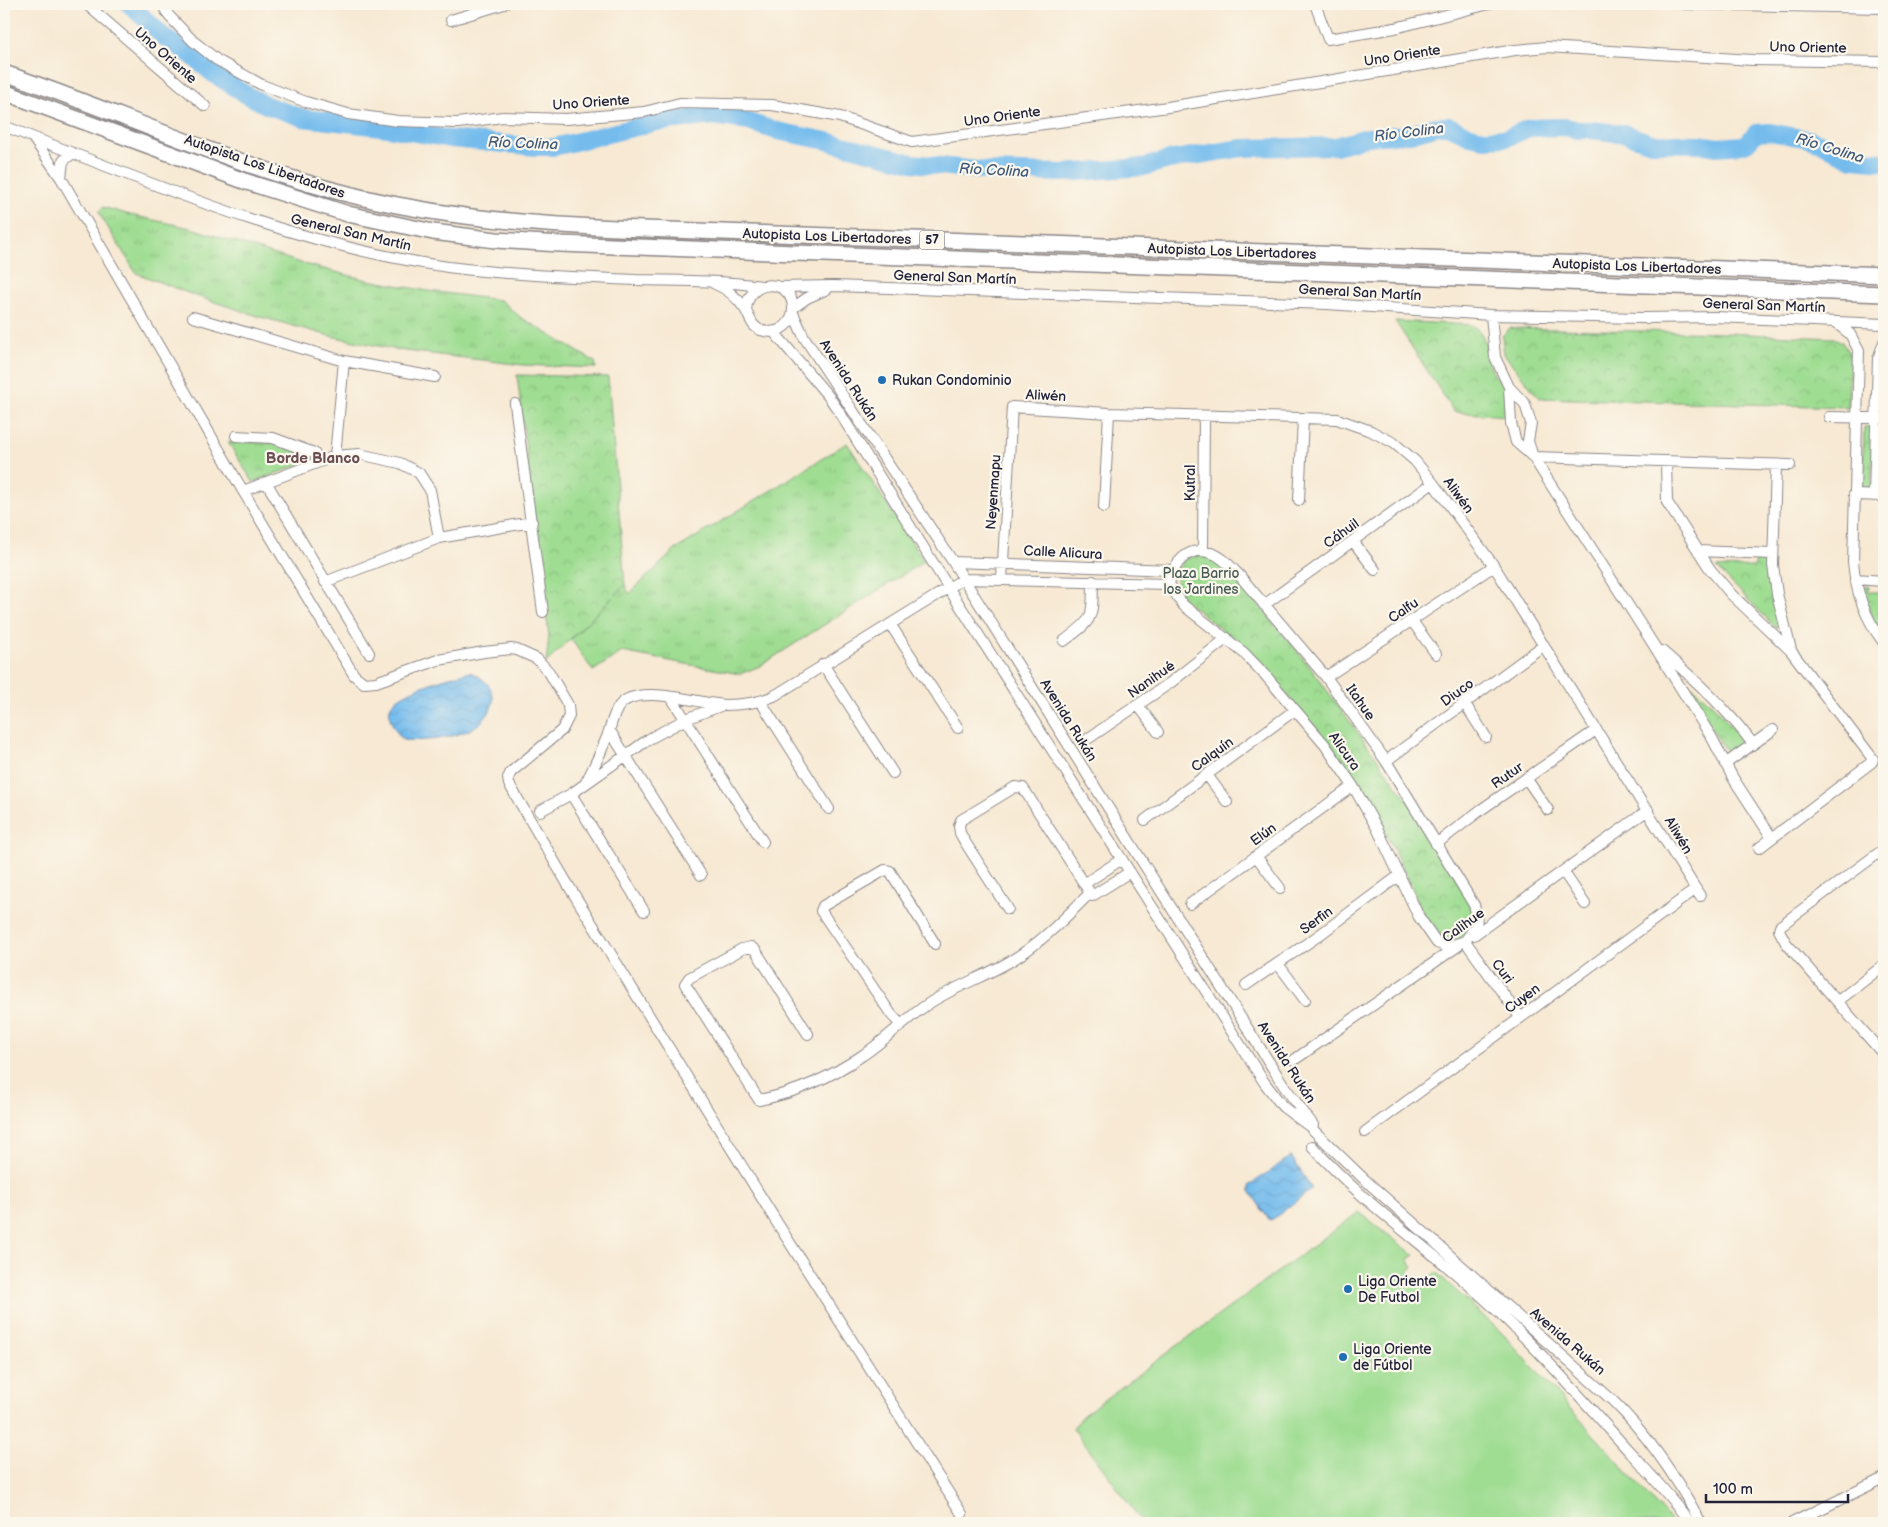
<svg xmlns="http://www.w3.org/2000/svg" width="1888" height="1527" viewBox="0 0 1888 1527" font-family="'Balsamiq Sans',sans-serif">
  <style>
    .grass { fill: url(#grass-tufts); stroke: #608066 }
    .park { fill: url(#park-crowns); stroke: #608066 }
    .garden { fill: #9fdd92; stroke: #608066 }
    .water { fill: url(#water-waves); stroke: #4c6f94 }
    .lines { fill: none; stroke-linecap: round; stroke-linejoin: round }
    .river { stroke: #75bced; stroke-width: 18 }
    .minor-casing { stroke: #8c8687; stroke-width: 12 }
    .highway-casing { stroke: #8c8687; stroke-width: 18 }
    .minor { stroke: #fff; stroke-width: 10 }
    .highway { stroke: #fff; stroke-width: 15 }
    .poi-dot { fill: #1f6fb2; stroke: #fbf7ec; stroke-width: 2 }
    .labels { text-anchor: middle; stroke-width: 4.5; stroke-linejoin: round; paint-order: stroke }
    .shield { fill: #fbf7ec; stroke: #636270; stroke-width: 1 }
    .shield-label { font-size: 12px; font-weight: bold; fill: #22223b }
    .street-label { font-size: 14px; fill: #22223b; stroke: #fbf7ec }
    .poi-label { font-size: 14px; fill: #22223b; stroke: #fbf7ec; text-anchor: start }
    .park-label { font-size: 14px; fill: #485a55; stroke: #fbf7ec }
    .water-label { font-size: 15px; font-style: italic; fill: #3f5879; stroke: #fbf7ec }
    .neighbourhood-label { font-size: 15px; font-weight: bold; fill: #6b4d54; stroke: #fbf7ec }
  </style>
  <defs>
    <pattern id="grass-tufts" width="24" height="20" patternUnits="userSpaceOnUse" patternTransform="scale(1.25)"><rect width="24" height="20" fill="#9fdd92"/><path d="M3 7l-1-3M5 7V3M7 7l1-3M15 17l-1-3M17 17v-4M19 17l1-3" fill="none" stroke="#89bd7f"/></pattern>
    <pattern id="park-crowns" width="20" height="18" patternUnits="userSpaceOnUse" patternTransform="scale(1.25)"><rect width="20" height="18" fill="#9fdd92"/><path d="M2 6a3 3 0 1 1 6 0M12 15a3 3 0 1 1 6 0" fill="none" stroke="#89bd7f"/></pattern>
    <pattern id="water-waves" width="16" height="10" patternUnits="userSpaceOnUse" patternTransform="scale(1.25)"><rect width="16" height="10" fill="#75bced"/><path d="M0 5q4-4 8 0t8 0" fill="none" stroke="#65a1cc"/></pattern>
  </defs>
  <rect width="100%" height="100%" fill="#fbf7ec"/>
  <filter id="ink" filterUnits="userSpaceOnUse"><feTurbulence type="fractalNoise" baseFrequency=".02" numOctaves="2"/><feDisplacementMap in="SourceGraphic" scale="10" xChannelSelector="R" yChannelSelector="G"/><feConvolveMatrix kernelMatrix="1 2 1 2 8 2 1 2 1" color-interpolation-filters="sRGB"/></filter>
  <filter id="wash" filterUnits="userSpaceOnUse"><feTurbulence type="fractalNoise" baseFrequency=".0096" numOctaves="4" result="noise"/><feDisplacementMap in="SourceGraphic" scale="20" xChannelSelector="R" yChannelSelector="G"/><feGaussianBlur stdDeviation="1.12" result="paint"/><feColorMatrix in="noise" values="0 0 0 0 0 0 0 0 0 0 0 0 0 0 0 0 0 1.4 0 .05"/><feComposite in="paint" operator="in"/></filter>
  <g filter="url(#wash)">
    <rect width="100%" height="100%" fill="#f7e9d3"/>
    <path class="grass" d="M103 207 130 215 191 228 304 264 363 279 428 291 500 300 520 317 595 362 596 368 523 365 398 350 330 336 261 317 196 296 136 273 102 218 99 212Z
      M228 442 272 443 310 456 312 460 253 482Z
      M847 443 924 561 760 666 740 674 622 652 593 671 571 639 625 585 629 594 675 550Z"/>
    <path class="park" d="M1395 321 1471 325C1491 334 1483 357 1494 374 1497 378 1501 382 1505 386L1506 416 1454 412Z
      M1510 328 1726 333 1834 338 1842 342 1850 355 1848 407 1539 398 1504 354 1502 336Z
      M517 375 608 377 625 585 546 663 549 636Z
      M1864 427H1874L1871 492H1862Z
      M1200 554 1212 556 1263 610 1306 662 1421 818 1472 905V930L1457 940 1443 938 1424 916 1409 881 1372 805 1326 739 1247 650 1183 599 1176 583 1177 570 1184 560Z
      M1766 560 1769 563 1771 586 1779 620 1776 628 1717 568 1754 567 1756 561Z
      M1869 585V592H1884V636L1872 619 1862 588Z
      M1692 686 1718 710 1743 742 1744 745 1731 754 1727 753 1686 687Z"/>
    <path class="garden" d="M1359 1212 1414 1255 1408 1259 1413 1267 1408 1272 1420 1285 1436 1272 1505 1336 1673 1523H1143L1073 1428 1082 1416Z"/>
    <path class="water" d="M470 672C483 678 490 683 493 696 494 702 491 709 488 714 473 738 428 742 403 740 396 731 387 720 390 708 395 691 454 675 470 672Z
      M1291 1156 1312 1189 1273 1219 1269 1220 1250 1191V1185Z"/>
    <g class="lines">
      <path class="river" d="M129 4 164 37 191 55 212 73 245 94 266 105 303 118 381 127 450 139 537 147H554L657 122 714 116 742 120 777 131 827 141 912 163 987 171 1063 173 1144 167 1168 160 1242 148 1336 146 1368 137 1410 134 1437 126H1449L1470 136 1484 139 1506 138 1529 128 1566 127 1577 130H1590L1626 134 1651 143 1699 144 1717 147 1742 145 1747 143 1756 133 1770 132 1808 139 1821 143 1844 156 1853 159 1884 162"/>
    </g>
  </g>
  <g filter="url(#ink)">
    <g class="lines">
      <g class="minor-casing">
        <path id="minor" d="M86 4 205 106
          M162 4 169 16 193 41 217 60 262 85 306 102 348 114 398 121 458 123 503 117 566 119 644 112 680 103 772 105 840 117 912 142 1168 107 1515 50 1547 47 1753 60 1884 62
          M1315 4 1328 39 1395 28 1489 4
          M1685 4 1884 8
          M451 20 504 4
          M4 126C150 183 292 245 448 267 510 275 574 277 636 280 678 281 720 280 762 286
          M33 138 61 178 243 491 354 675 364 683 376 682 438 660 484 652 511 649 517 650 537 659 549 672 568 705 569 716 562 730 511 772 508 778 509 784 567 883 776 1221 962 1514
          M61 178 63 161 73 153
          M713 283C726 288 737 297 745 309 751 319 751 328 764 331 772 333 779 331 785 326 790 322 793 315 793 309 793 277 747 277 746 311
          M778 287 834 286 1327 304 1491 315 1643 318 1716 317 1884 324
          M793 308 807 298 827 289
          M793 313 804 337 953 562 1284 1086 1313 1125
          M1491 315 1495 357 1509 387 1525 404 1531 423 1528 441 1533 457 1653 644 1712 738 1733 778 1772 838
          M193 317 344 361 435 377
          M1835 322 1850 334 1859 351 1853 562C1856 593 1865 618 1884 643
          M774 332 829 397 838 410 948 587 1264 1082 1283 1107 1309 1126 1364 1179 1612 1400C1649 1436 1677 1478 1701 1523
          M1509 387 1511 423 1516 442 1533 457 1790 465
          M515 404 543 612
          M1829 417 1883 418
          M236 436 273 438 314 453 319 461
          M335 456 344 361
          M1666 461 1667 502 1710 569 1731 594 1791 651 1873 759 1872 762 1759 848
          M1776 465 1773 565 1777 594 1791 650
          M266 482 369 653
          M243 491 335 456 359 454 400 463 419 473 430 490 439 538
          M1854 495 1884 496
          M1874 496 1878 359 1884 342
          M1299 500 1303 419
          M1104 507 1109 413
          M1353 541 1375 570
          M1203 551 1204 416
          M1698 551 1773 554
          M953 562 1172 570
          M1002 579 1012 407 1109 413 1337 419 1371 431 1394 443 1415 461 1433 483 1494 566 1700 896
          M1855 579 1884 581
          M325 582 439 538 532 522
          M1169 584C1173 564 1187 545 1211 553 1222 556 1231 567 1239 575L1326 677 1386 761 1474 905C1480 923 1476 927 1465 941
          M1169 584 1183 605 1244 653 1266 676 1325 745 1353 786 1378 830 1419 917 1437 943 1447 947 1465 941
          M1264 605 1433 483
          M1412 621 1436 654
          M890 624 958 728
          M1064 641C1095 618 1092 619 1093 581
          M1662 651C1695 680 1727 709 1753 744
          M823 664 893 773
          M1326 677 1494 566
          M671 697 763 842
          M761 702 829 809
          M1465 704 1486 737
          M1138 705 1158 732
          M610 731 701 875
          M1089 738 1170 683 1227 638
          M1386 761 1544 645
          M1725 764 1773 730
          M1207 775 1227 802
          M1526 778 1548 810
          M586 782C594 767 601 752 607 737 611 726 613 713 620 705 638 683 700 704 725 705 742 705 758 703 774 696L963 579 1169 584
          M571 794 644 911
          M540 811 571 794 649 739 686 719 723 705
          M1145 820 1295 710
          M1436 844 1482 809 1596 730
          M1884 849 1780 926 1779 930 1786 943 1884 1055
          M1256 856 1280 888
          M1563 871 1585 904
          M1084 884 1122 859
          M1190 904 1353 786
          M1008 909 965 842 960 833 959 826 961 820 1015 787 1023 788 1027 794 1092 896 1130 872
          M1474 935 1648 810
          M1465 941 1520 1017
          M1278 964 1305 1000
          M1246 985 1318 936 1400 875
          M1838 1001 1884 965
          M900 1024 891 1014 821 911 823 906 885 870 890 871 935 944
          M808 1034 756 951 751 947 742 949 689 978 685 984 759 1100C796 1093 831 1077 863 1055 886 1040 905 1019 928 1004 954 987 983 977 1009 962 1040 944 1065 918 1090 893
          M1294 1060 1458 946
          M1365 1132 1696 889
          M1312 1146C1361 1201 1422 1243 1477 1292 1525 1335 1568 1383 1611 1431 1637 1461 1667 1490 1690 1523
          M1792 1523 1884 1478"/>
      </g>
      <g class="highway-casing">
        <path id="highway" d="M4 73C111 109 215 158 325 188 421 215 518 224 617 228L1884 275
          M4 92 244 181 348 214 433 232 496 240 560 244 1884 294"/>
      </g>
      <use href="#minor" class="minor"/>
      <use href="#highway" class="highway"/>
    </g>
  </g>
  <g class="poi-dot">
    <circle cx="882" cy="380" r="5"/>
    <circle cx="1348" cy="1289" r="5"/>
    <circle cx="1343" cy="1357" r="5"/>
  </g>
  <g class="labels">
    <rect class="shield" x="919.5" y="230.5" width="25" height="19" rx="4"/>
    <g class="shield-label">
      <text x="932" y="244">57</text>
    </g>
    <g class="street-label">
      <text transform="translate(1808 47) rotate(1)" y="5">Uno Oriente</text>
      <text transform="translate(166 55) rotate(41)" y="5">Uno Oriente</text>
      <text transform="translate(1402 55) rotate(-9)" y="5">Uno Oriente</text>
      <text transform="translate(591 102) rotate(-4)" y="5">Uno Oriente</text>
      <text transform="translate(1002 116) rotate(-8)" y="5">Uno Oriente</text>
      <text transform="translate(265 166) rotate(19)" y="5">Autopista Los Libertadores</text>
      <text transform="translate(351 232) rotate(13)" y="5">General San Martín</text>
      <text transform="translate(827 236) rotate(2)" y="5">Autopista Los Libertadores</text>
      <text transform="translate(1232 251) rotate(2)" y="5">Autopista Los Libertadores</text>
      <text transform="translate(1637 266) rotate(2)" y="5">Autopista Los Libertadores</text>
      <text transform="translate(955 277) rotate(2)" y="5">General San Martín</text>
      <text transform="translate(1360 292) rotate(3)" y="5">General San Martín</text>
      <text transform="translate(1764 305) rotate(2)" y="5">General San Martín</text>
      <text transform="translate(849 380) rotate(57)" y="5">Avenida Rukán</text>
      <text transform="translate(1046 395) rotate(3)" y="5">Aliwén</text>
      <text transform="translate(1190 483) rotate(-90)" y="5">Kutral</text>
      <text transform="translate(993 492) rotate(-86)" y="5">Neyenmapu</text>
      <text transform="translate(1459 495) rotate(54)" y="5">Aliwén</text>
      <text transform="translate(1341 533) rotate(-36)" y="5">Cáhuil</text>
      <text transform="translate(1063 552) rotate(3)" y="5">Calle Alicura</text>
      <text transform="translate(1403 610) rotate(-34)" y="5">Calfu</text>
      <text transform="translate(1151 679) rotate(-35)" y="5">Nanihué</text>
      <text transform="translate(1457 692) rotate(-36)" y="5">Diuco</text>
      <text transform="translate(1361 702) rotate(55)" y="5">Itahue</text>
      <text transform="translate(1069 720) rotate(58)" y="5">Avenida Rukán</text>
      <text transform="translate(1345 751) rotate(55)" y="5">Alicura</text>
      <text transform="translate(1212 754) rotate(-36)" y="5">Calquín</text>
      <text transform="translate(1507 775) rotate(-35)" y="5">Rutur</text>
      <text transform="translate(1263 834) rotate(-36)" y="5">Elún</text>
      <text transform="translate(1679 835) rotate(59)" y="5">Aliwén</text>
      <text transform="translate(1316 920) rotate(-36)" y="5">Serfin</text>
      <text transform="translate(1463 925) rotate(-36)" y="5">Calihue</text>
      <text transform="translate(1503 971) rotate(54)" y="5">Curi</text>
      <text transform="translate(1522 998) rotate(-36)" y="5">Cuyen</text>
      <text transform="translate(1287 1062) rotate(57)" y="5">Avenida Rukán</text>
      <text transform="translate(1568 1341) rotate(41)" y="5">Avenida Rukán</text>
    </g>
    <g class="poi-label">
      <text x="892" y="385">Rukan Condominio</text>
      <text x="1358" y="1286">Liga Oriente<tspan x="1358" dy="16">De Futbol</tspan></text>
      <text x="1353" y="1354">Liga Oriente<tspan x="1353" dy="16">de Fútbol</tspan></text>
    </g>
    <g class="park-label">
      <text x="1201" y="578">Plaza Barrio<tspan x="1201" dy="16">los Jardines</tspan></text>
    </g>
    <g class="water-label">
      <text transform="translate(1409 132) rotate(-7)" y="5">Río Colina</text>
      <text transform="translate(523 143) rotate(2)" y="5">Río Colina</text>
      <text transform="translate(1830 148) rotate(17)" y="5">Río Colina</text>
      <text transform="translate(994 170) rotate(3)" y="5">Río Colina</text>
    </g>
    <g class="neighbourhood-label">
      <text x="313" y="463">Borde Blanco</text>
    </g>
  </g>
  <rect width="1888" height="1527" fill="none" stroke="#fbf7ec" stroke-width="20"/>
  <path d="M1706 1494v8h142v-8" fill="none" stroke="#22223b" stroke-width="2.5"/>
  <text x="1713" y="1494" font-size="15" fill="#22223b" stroke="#fbf7ec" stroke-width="4" paint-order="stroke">100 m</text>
</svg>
